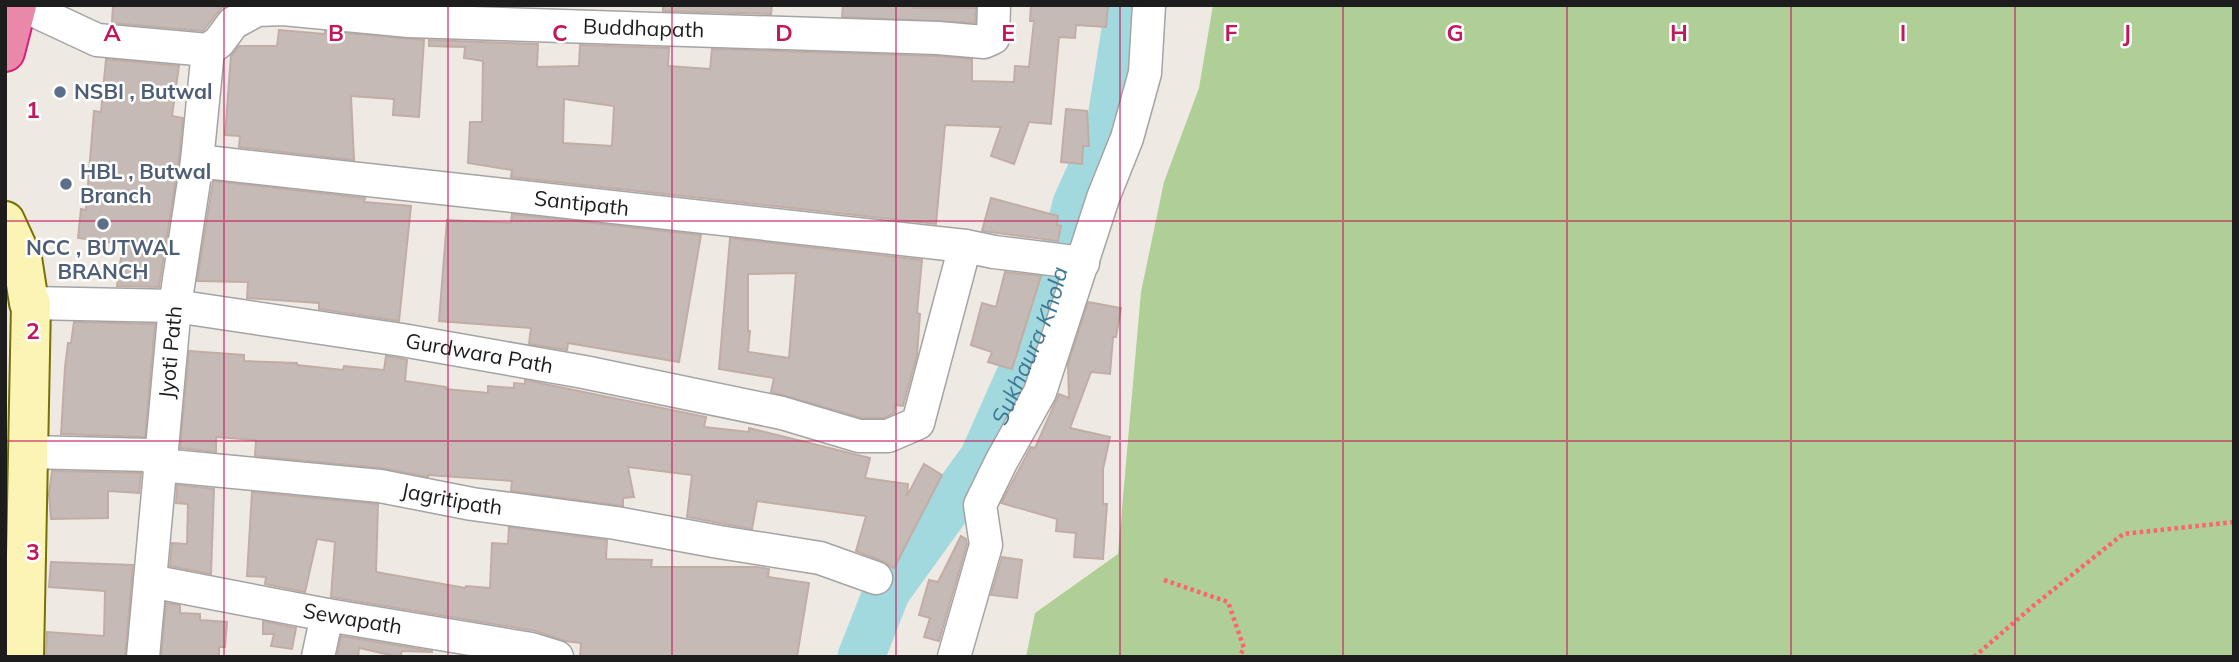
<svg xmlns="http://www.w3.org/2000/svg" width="2239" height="662" viewBox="0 0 2239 662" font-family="Mulish,sans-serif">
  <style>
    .forest { fill: #afcf96 }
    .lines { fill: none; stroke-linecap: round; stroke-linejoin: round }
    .river { stroke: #a1d9de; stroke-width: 47 }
    .building { fill: #c6bab6; stroke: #c1ada5; stroke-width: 2; fill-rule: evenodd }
    .street-casing { stroke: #a4a4a4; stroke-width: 35 }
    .secondary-casing { stroke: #767202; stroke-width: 42 }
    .highway-casing { stroke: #dd1f7c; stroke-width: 42 }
    .path { stroke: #fd656b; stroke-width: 4.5; stroke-dasharray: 3.5 3.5; stroke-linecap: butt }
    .street { stroke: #fff; stroke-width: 32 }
    .secondary { stroke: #fbf4b4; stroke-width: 38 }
    .highway { stroke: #e988a8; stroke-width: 38 }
    .grid { fill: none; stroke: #c2185b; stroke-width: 2; stroke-opacity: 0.55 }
    .service-dot { fill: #5c6f8a; stroke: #fff; stroke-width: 2.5 }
    .labels { text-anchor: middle; stroke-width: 5; stroke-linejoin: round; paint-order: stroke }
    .street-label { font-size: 21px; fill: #1d1d1d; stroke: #fff }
    .service-label { font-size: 21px; font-weight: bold; fill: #4e5e75; stroke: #fff; text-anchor: start }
    .water-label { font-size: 23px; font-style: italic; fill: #3f7897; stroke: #fff }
    .grid-label { font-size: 23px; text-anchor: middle; font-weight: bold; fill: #c2185b; stroke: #fff; stroke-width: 5; stroke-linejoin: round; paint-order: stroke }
  </style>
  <rect width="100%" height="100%" fill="#efe9e3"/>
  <path class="forest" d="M1213 5H2234V657H1026L1035 613 1118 554 1141 292 1164 182 1199 88Z"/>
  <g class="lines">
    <path class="river" id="s1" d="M861 657 887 591 983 458 1050 307 1076 204 1109 131 1129 5"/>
  </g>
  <path class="building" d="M113 5H202L222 7 203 31 112 23Z
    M663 5H772L771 14 663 11Z
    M843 5H914V8H976L975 23 842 17Z
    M1031 5H1108L1106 27 1076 25 1075 38 1059 37 1051 124 1029 122 1014 164 991 156 1001 127 945 125 936 224 511 177 512 170 468 163 470 122H482L483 61 464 58 465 47 429 46V40L538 44 537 67 579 66 580 45 669 48 668 66 710 69 712 49 937 56 972 59V81L1014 82 1015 66 1029 67 1034 21H1030ZM564 99 614 106 612 146 563 143Z
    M279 30 325 34V31L424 40 419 117 393 115 394 99 351 96 354 160 239 147 240 136 225 135 231 56 239 46H277Z
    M106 59 179 66 172 116 183 118 179 159 159 287 117 286 123 244 78 238 81 209 86 210 94 111 101 112Z
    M1066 109 1087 111 1089 146H1083L1082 164 1061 162Z
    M213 181 365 198 364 202 411 206 399 321 319 309V303L247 298 248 282 197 281Z
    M991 198 1058 216 1057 225 1061 226 1058 241 982 231Z
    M512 214 701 235 679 362 568 343 567 350 529 344 531 328 439 321 447 220 511 223Z
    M730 238 922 260 917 313 920 314 917 355 903 406 895 405 894 413 884 418H862L771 392 774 378 719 369ZM796 273 789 358 748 352 750 331H748V274Z
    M1005 272 1041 276 1012 369 988 362 992 352 971 345 982 303 996 307Z
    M1088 302 1121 308 1116 337H1113L1110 374 1091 372 1070 428 1110 437 1103 469V504H1107L1103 559 1074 557 1076 533 1056 531 1057 519 1001 503 1031 447 1035 448 1059 394 1069 398 1068 364Z
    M74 322 155 324 145 437 61 434 65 367 68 343H71Z
    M189 351 244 355V361L297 363V365L343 370 344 366 384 370 386 356 399 358 407 360 405 381 446 387 445 389 488 393V386L514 388V383L525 384V380L706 417 704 427 749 432V428L870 458 865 478 908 484 907 496 924 464 942 475 894 568 882 561 856 551 866 516 757 501 752 529 687 517 692 475 628 467 634 497 623 498V506L511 491 512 481 428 475V477L382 468 255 456 256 440 216 437V452L180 448Z
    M52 471 141 473 139 493 108 491V518L51 519 49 494Z
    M177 485 214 489 211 574 170 566 172 543 187 544 188 504 176 503Z
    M252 492 378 504 376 572 465 588 466 586 490 588 492 543 508 544 509 527 607 540 606 559 652 560 651 567H757L769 569 768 577 809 583 797 657H580L581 643 565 641 536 631 331 597 335 542 317 539 305 592 265 584 266 577 247 576Z
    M961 536 966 539 967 544 939 641 924 637 930 618 919 615 929 580 938 582Z
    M1002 557 1022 560 1017 598 991 595Z
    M51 562 133 565 125 657H46L47 632 104 636 105 591 49 587Z
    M166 603 180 605V613L200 614V620L227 622 225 647H219V657H161Z
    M263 621 296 628 292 649 271 646 274 634H263Z
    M341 636 432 651V652L402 651 400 657 359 648 358 657H337Z"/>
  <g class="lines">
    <g class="street-casing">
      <g id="street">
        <path id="s2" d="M22 5 97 40 208 50 219 42 233 23 257 10 283 9 409 21 938 38 984 42 993 38 994 5"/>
        <path id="s3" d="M197 161 965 246 994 252 1083 263"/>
        <path id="s4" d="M31 303 175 306 402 340 584 372 782 413 859 436H888L918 423 965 246"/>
        <path id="s5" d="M28 452 149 455 160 465 380 486 472 504 616 523 719 542 820 558 876 578"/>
        <path id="s6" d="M150 581 327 615 531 649 557 657"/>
        <path id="s7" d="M143 657 175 306 197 161 208 50"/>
        <path d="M318 657 327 615"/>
        <path d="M954 657 986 545 980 505 1001 462 1040 392 1103 198 1127 138 1145 73 1149 5"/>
      </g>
    </g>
    <g class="secondary-casing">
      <path id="secondary" d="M5 221 22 258 29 303H31L24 657"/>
    </g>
    <g class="highway-casing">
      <path id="highway" d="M5 52 17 5"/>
    </g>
    <path class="path" d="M1164 580 1228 602 1244 648 1239 657
      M1974 657 2033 606 2123 534 2234 522"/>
    <use href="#street" class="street"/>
    <use href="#secondary" class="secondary"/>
    <use href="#highway" class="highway"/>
  </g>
  <path class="grid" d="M224 5V657M448 5V657M672 5V657M896 5V657M1120 5V657M1343 5V657M1567 5V657M1791 5V657M2015 5V657M5 221H2234M5 441H2234"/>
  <g class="service-dot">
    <circle cx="60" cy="92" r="7"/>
    <circle cx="66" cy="184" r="7"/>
    <circle cx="103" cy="224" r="7"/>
  </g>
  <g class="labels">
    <g class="street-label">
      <text dy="7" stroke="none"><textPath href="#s2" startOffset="646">Buddhapath</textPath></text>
      <text dy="7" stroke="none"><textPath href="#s3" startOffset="387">Santipath</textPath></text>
      <text dy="7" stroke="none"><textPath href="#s7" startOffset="306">Jyoti Path</textPath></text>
      <text dy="7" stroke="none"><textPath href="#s4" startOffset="452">Gurdwara Path</textPath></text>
      <text dy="7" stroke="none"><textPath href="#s5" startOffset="430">Jagritipath</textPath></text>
      <text dy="7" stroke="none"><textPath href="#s6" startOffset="206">Sewapath</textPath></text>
    </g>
    <g class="service-label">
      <text x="74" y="99">NSBI , Butwal</text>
      <text x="80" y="179">HBL , Butwal<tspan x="80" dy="24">Branch</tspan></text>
      <text x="103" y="255" text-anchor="middle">NCC , BUTWAL<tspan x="103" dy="24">BRANCH</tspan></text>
    </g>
    <g class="water-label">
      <text dy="8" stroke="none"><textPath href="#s1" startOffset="357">Sukhaura Khola</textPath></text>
    </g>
  </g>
  <g class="grid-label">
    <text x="112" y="41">A</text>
    <text x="336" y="41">B</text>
    <text x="560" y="41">C</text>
    <text x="784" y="41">D</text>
    <text x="1008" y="41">E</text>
    <text x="1231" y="41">F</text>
    <text x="1455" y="41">G</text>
    <text x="1679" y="41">H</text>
    <text x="1903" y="41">I</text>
    <text x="2127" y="41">J</text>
    <text x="33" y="118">1</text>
    <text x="33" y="339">2</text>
    <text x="33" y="560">3</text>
  </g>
  <rect width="2239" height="662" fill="none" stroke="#1d1d1d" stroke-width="14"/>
</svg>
